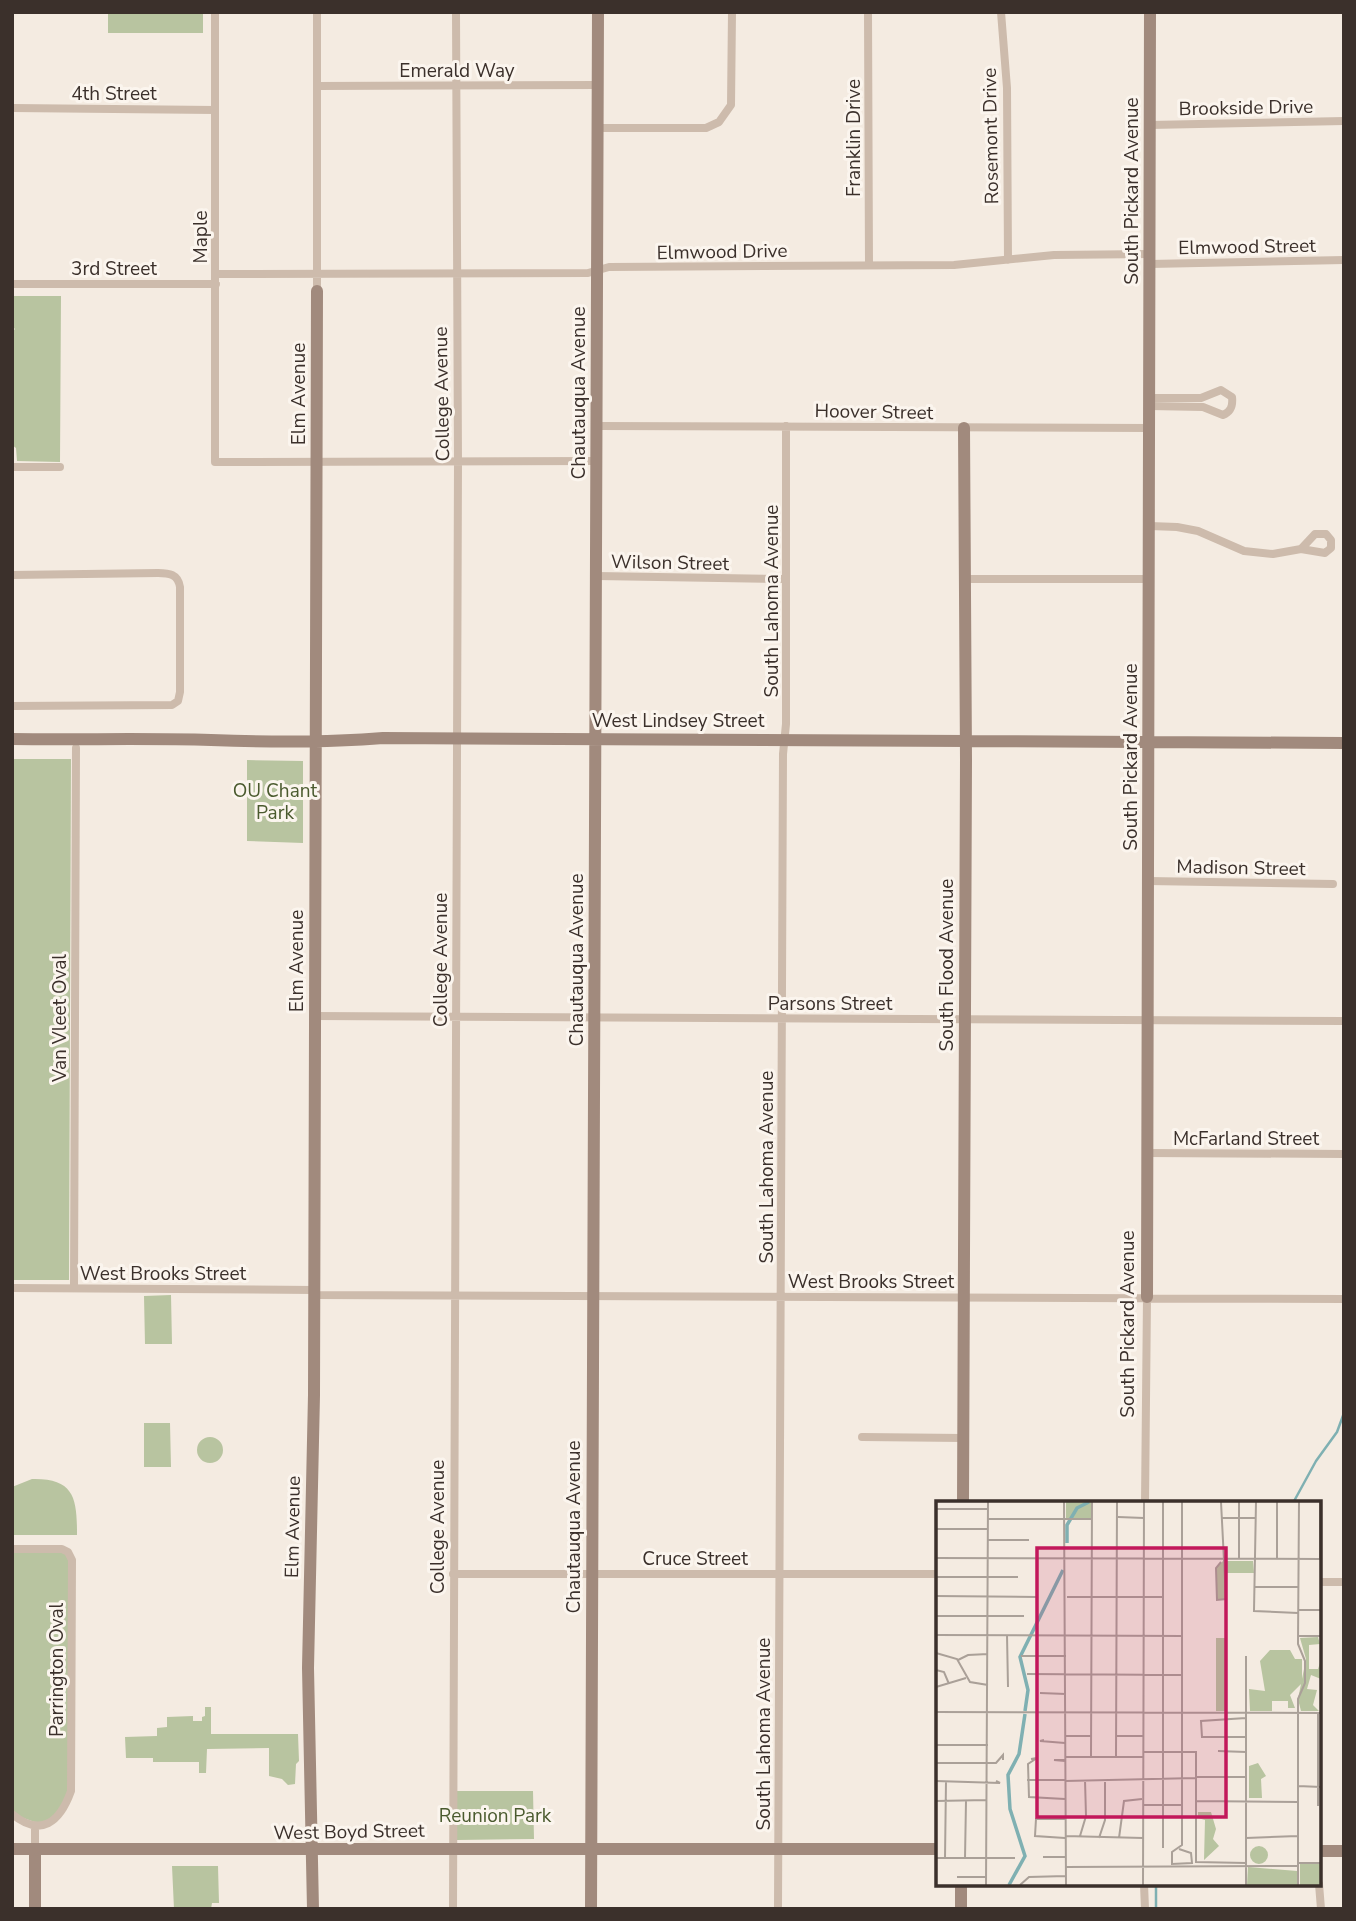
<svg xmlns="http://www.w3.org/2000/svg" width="1356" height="1921" viewBox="0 0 1356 1921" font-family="'Nunito Sans',sans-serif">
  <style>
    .green { fill: #b8c4a0 }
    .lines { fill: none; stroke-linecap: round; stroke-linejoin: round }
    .stream { stroke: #7fb0b2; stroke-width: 2.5 }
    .street { stroke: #cdbbac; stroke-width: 8 }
    .secondary { stroke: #a18a7d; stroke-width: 12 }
    .labels { text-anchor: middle; stroke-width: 6; stroke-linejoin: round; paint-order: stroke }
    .street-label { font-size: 19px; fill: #3b302b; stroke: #fbf5ee }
    .park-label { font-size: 19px; fill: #4a5a2e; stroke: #fbf5ee }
    .inset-river { fill: none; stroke: #7fb0b2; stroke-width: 3.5 }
    .inset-road { fill: none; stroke: #aaa098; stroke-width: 2 }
    .view { fill: #c2185b; fill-opacity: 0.15; stroke: #c2185b; stroke-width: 3.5 }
    .inset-edge { fill: none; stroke: #3b302b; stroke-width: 3.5 }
  </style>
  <rect width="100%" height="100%" fill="#f4ebe1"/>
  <path class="green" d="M108 12H203V33H108Z
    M12 296H61L60 462 17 461 16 448 12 445V332L15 329 12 326Z
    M12 759H71L69 1280H12Z
    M247 760 303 761V843L247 841Z
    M171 1295 172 1344H145L144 1296Z
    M144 1423H170L171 1467H144Z
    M197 1450a13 13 0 1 1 26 0a13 13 0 1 1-26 0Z
    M32 1479C75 1478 77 1499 77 1535H12V1487Z
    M12 1549 68 1552 72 1741 66 1804 43 1825 12 1814Z
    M205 1707H211V1734H298L299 1761 296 1764 295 1784 288 1785 282 1779 269 1776V1748L207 1749 206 1773H199V1762H153V1758H126L125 1737 157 1736V1728L167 1727V1717L193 1716V1721H202V1717L205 1716Z
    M455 1791H533L534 1839 457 1840Z
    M172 1866H218L219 1903H212L211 1909H174Z"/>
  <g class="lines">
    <path class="stream" d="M1293 1503 1316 1461 1337 1432 1344 1413
      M1156 1909V1884"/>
    <path class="street" d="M215 12V462L598 461
      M317 12V291
      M868 12 869 265
      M1001 12 1007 88 1008 260
      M317 86 598 85
      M12 108 215 110
      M1150 125 1344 121
      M598 128H706L719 122 731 105 732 12
      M1150 264 1344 260
      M216 274 588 273 609 267 954 265 1054 255 1150 254
      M12 284H216
      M1150 406 1203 407 1223 415C1231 412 1233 406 1232 397L1221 390 1201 398H1150
      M598 426 1150 428
      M12 467H60
      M1150 526 1177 527 1198 531 1244 551 1273 554 1301 549 1325 553 1331 548V540L1326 534H1315L1301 549
      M12 575 158 573C169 573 178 574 180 587V692L178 701 172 705 12 706
      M597 576 785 579
      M965 579H1149
      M1148 881 1333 884
      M315 1016 1344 1021
      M1147 1153 1344 1154
      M12 1288 314 1290
      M74 1288 76 748
      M314 1295 1344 1299
      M862 1437 963 1438
      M1145 1503 1147 1297
      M12 1549H62L68 1552 72 1560 71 1791C60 1822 41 1838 12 1814
      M453 1574H938
      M1319 1582H1344
      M35 1827V1850
      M1144 1884 1145 1909
      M1319 1884 1321 1909
      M453 1909 458 463 456 12
      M778 1909 783 754 786 724V426"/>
    <path class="secondary" d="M12 739C78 740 145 738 211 740 269 742 325 743 383 738L1344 743
      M1147 1297 1150 12
      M963 1503 966 760 964 428
      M12 1849H938
      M1319 1851H1344
      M35 1909V1850
      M313 1909 308 1668 314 1395 317 291
      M591 1909 598 12
      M961 1909V1884"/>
  </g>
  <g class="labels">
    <g class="street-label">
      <text x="457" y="77">Emerald Way</text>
      <text x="114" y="100">4th Street</text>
      <text transform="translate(1246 107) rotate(-1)" y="7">Brookside Drive</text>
      <text transform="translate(990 136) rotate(-91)" y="7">Rosemont Drive</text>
      <text transform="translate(853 138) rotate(-90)" y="7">Franklin Drive</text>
      <text transform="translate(1131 191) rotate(-90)" y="7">South Pickard Avenue</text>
      <text transform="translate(200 237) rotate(-90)" y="7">Maple</text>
      <text transform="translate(1247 246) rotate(-1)" y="7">Elmwood Street</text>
      <text transform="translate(722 251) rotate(-1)" y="7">Elmwood Drive</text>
      <text x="114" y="275">3rd Street</text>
      <text transform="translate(578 393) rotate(-90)" y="7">Chautauqua Avenue</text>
      <text transform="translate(298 394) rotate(-90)" y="7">Elm Avenue</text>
      <text transform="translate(441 394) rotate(-91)" y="7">College Avenue</text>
      <text transform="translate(874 411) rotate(1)" y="7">Hoover Street</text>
      <text transform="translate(670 562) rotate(1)" y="7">Wilson Street</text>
      <text transform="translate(771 601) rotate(-90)" y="7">South Lahoma Avenue</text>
      <text x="678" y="727">West Lindsey Street</text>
      <text transform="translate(1130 757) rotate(-90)" y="7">South Pickard Avenue</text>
      <text transform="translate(1241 867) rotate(1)" y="7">Madison Street</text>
      <text transform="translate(440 960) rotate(-90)" y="7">College Avenue</text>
      <text transform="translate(576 960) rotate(-90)" y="7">Chautauqua Avenue</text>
      <text transform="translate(296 961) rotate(-90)" y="7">Elm Avenue</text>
      <text transform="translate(946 965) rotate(-90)" y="7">South Flood Avenue</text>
      <text x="830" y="1010">Parsons Street</text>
      <text transform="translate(59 1018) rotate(-90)" y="7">Van Vleet Oval</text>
      <text x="1246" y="1145">McFarland Street</text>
      <text transform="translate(766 1167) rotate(-90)" y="7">South Lahoma Avenue</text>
      <text x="163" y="1280">West Brooks Street</text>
      <text x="871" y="1288">West Brooks Street</text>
      <text transform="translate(1127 1324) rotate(-90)" y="7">South Pickard Avenue</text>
      <text transform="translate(292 1527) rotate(-89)" y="7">Elm Avenue</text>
      <text transform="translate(437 1527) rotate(-90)" y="7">College Avenue</text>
      <text transform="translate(573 1527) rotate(-90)" y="7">Chautauqua Avenue</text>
      <text x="695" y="1565">Cruce Street</text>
      <text transform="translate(56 1670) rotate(-90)" y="7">Parrington Oval</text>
      <text transform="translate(763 1734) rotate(-90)" y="7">South Lahoma Avenue</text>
      <text transform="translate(349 1831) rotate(-1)" y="7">West Boyd Street</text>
    </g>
    <g class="park-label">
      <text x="275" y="797">OU Chant<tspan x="275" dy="22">Park</tspan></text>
      <text x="495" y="1822">Reunion Park</text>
    </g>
  </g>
  <g transform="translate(936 1501)">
    <rect width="385" height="385" fill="#f4ebe1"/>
    <path d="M130 1H155V17H130ZM287 60H317L318 72H290V99H281L280 67ZM382 136 384 143 373 144V168H382L385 159V178L375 174 371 188 381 189 377 204 383 210H365L362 198 370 158 364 137ZM280 137H289V210H280ZM334 149H354L359 158H366V182L354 194 359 207H352V200H336V210H314L313 188 329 190 324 160ZM322 262 330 275 325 278 326 297H313V265ZM262 311H275L280 328 277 338 283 345 268 359 269 319 262 317ZM314 354a9 9 0 1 1 18 0a9 9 0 1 1-18 0ZM364 363H385V384H364ZM312 366 361 370V384H311Z" fill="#b8c4a0"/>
    <path class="inset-river" d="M131 42V24L141 7 153 1M89 210 92 189 84 156 127 69M73 384 89 355 74 308 72 274 83 253 89 213"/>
    <path class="inset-road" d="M128 1 130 384M227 1V347M303 1V58M320 1 318 110 362 112M0 8H52M182 16 208 17M285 17H319M52 18H156M0 28H52M52 39H93M0 57 385 58M341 58V1M384 58V1M285 61 280 67 281 99 290 98 285 1M0 76H82M319 86H362M0 95 101 96V57M131 96H227M362 109H385M0 115H88M0 134 246 135M71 134 72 186M362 135H385M0 152 21 158 34 181 52 184M85 155H130M310 155V384M22 159 32 154 52 153M0 169 8 171 13 183M91 173 246 174M0 186 30 177M104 192 130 193M0 211 385 212M130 235H155M181 235H207M309 236H266L265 220 310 217M108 239 104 240 129 242M0 244H52M282 250 310 251M207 251H260V361L310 362M129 256H207M155 256 156 1M180 256 181 1M95 258 101 257 92 263 93 296 129 298M129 260 118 259H129M0 262H60L67 254V259M260 276H310M91 279H129M0 280 64 282 60 280M129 280 260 277M362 285 385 286M0 300 51 299M260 300 362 301M207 304H246M382 305V212M129 318H100L99 335 129 337M129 335 207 337M144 335 150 315 149 279M163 337 169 319V279M183 337 188 300 206 298M310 337 362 335M243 348 255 352 256 362 236 363V351L246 344V1M107 356H129M0 357H79M9 357 10 280M29 357 30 300M362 362H385M130 366 362 365M21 376H50M50 384 52 1M84 384 93 376 130 375M207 384 208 1M362 384V198L369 182V160L362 143 363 1"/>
    <path class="view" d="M101 47H290V316H101Z"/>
    <rect width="385" height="385" class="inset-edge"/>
  </g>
  <rect width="1356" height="1921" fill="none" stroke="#3b302b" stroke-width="28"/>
</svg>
